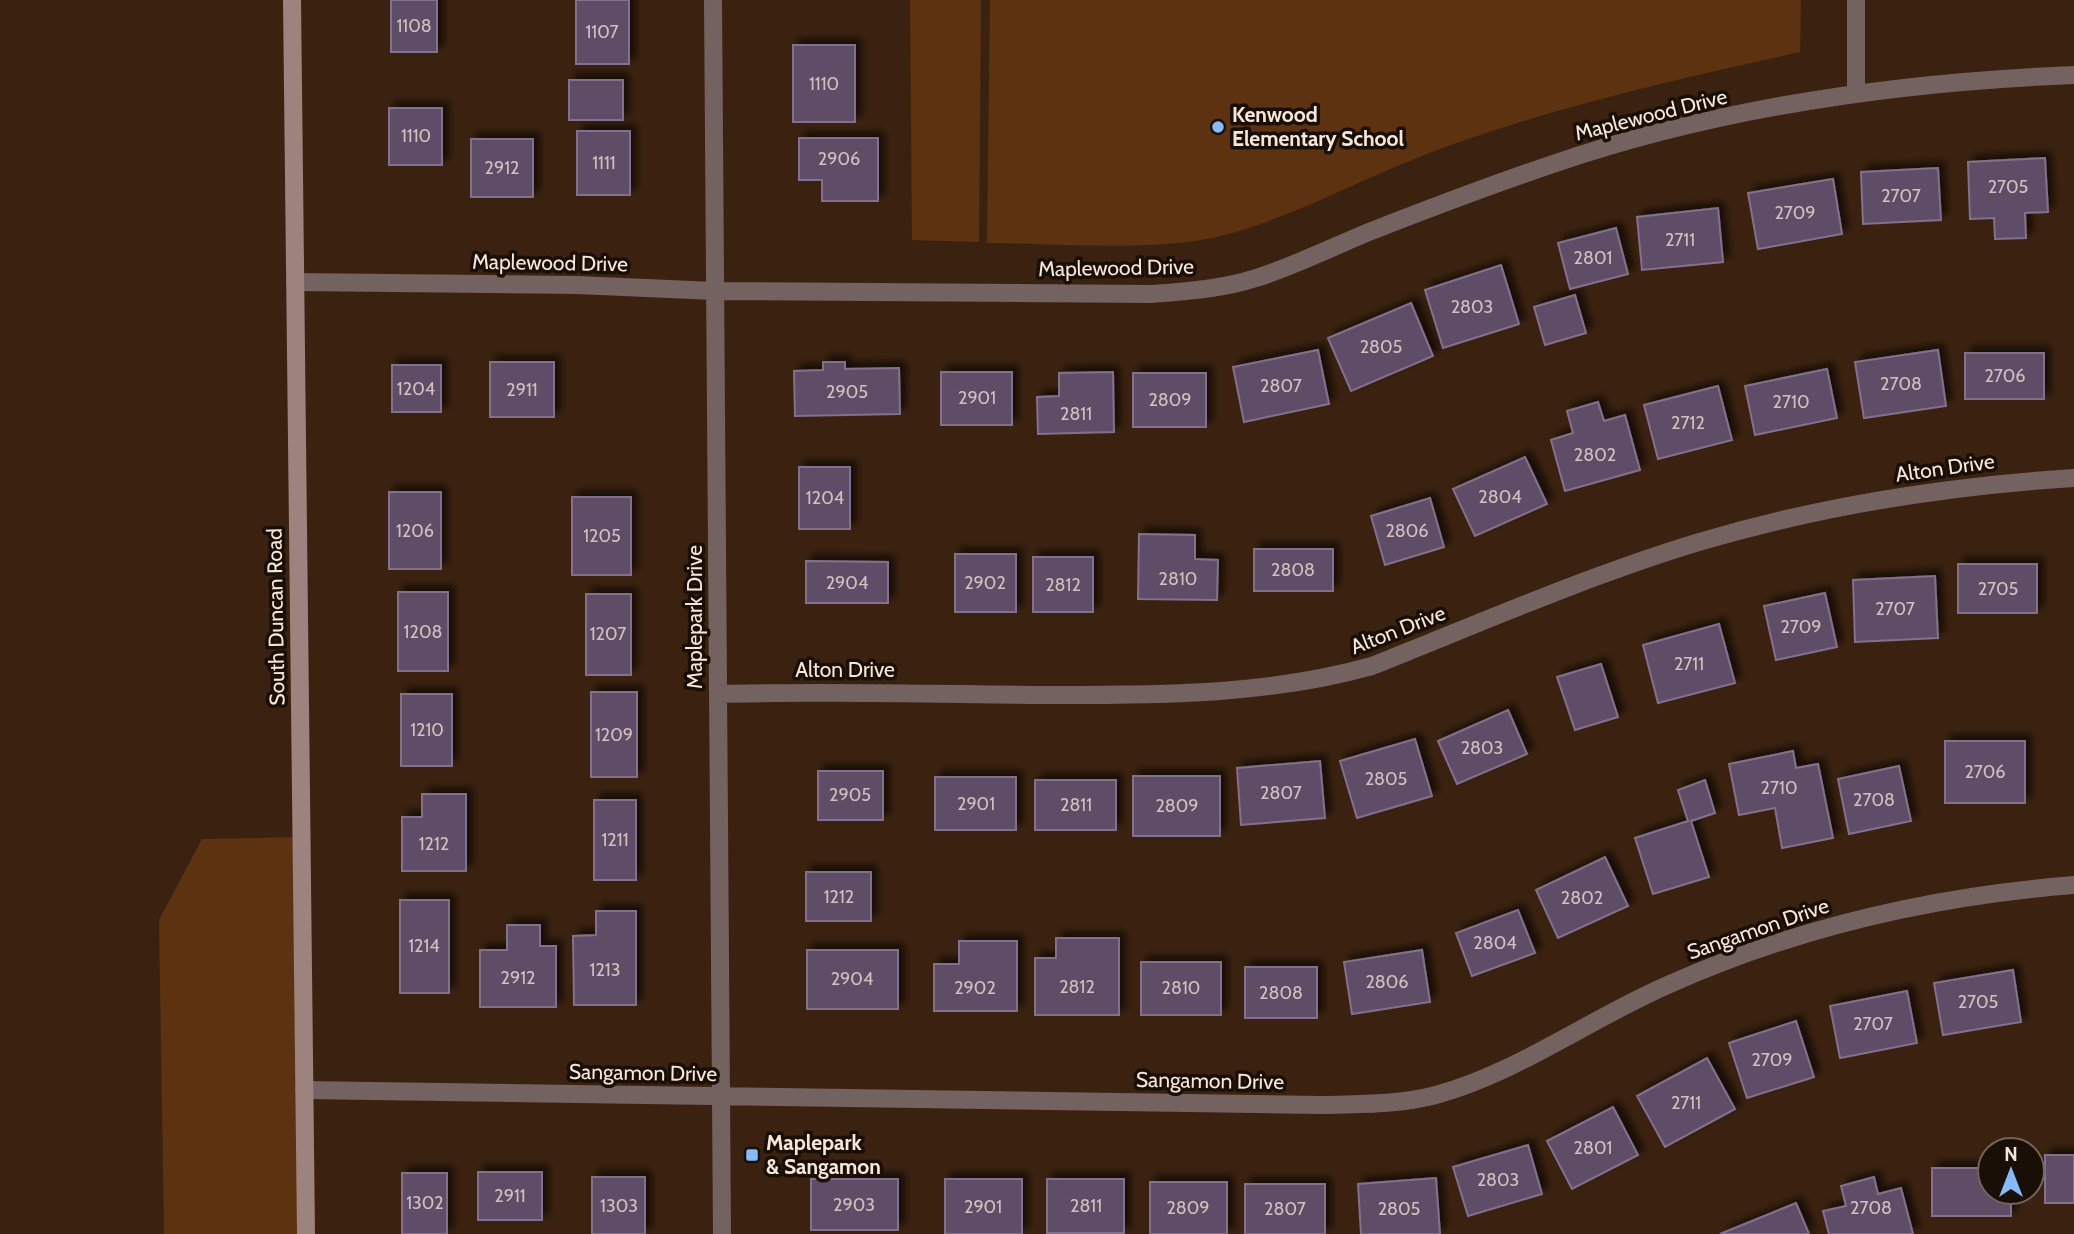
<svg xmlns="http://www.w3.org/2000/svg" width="2074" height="1234" viewBox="0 0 2074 1234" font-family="Cabin,sans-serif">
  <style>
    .green { fill: #5c3210 }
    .building { fill: #5f4d67; stroke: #83708c; stroke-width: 2; filter: url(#shadow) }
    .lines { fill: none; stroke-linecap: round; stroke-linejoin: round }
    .street { stroke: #736260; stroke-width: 18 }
    .secondary { stroke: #9d837e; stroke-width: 18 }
    .poi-dot { fill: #85bbfb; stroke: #1a0f07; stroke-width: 2.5 }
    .labels { text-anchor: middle; stroke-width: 7; stroke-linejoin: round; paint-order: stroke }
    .number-label { font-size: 18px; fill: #d1c0be }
    .poi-label { font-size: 21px; font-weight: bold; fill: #f7e6db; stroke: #1a0f07; text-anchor: start }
    .street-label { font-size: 21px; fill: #f7e6db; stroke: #1a0f07 }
  </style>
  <defs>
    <filter id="shadow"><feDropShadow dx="6" dy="-6" stdDeviation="3.5" flood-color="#0009"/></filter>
  </defs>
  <rect width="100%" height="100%" fill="#3b2210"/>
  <path class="green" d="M910 0H981L979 242 912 240Z
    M990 0H1801L1800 52C1674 80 1548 108 1427 154 1359 180 1295 216 1225 235 1157 253 1058 243 987 243Z
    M301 837 306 1234H164L159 920 202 839Z"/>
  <path class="building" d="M391 0H437V52H391Z
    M576 0H629V64H576Z
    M793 45H855V122H793Z
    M569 80H623V120H569Z
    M389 108H442V165H389Z
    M577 131H630V195H577Z
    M799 138H878V201H822V180H799Z
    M471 139H533V197H471Z
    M2045 158 2048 212 2025 213 2026 238 1995 239 1994 218 1970 219 1968 162Z
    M1938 168 1941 220 1863 224 1861 172Z
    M1833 179 1842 234 1758 249 1748 193Z
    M1718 208 1723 262 1642 270 1637 217Z
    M1616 228 1628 274 1570 289 1558 243Z
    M1501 265 1519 324 1443 348 1425 290Z
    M1575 295 1586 333 1545 345 1534 307Z
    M1411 303 1433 356 1351 391 1328 338Z
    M1318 350 1329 404 1244 422 1233 367Z
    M1938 350 1946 406 1864 418 1855 362Z
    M1965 353H2044V399H1965Z
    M490 362H554V417H490Z
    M823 362H845V369L899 368 900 414 795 416 794 371 823 370Z
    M392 365H441V412H392Z
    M1827 369 1837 418 1755 435 1745 386Z
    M941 372H1012V425H941Z
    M1113 372 1114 432 1038 434 1037 397 1059 396V373Z
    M1133 373H1206V427H1133Z
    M1718 386 1732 440 1658 459 1644 405Z
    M1598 402 1604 421 1625 415 1640 470 1565 491 1551 440 1573 433 1567 411Z
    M1525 457 1547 504 1475 536 1453 489Z
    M799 467H850V529H799Z
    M389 492H441V569H389Z
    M572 497H631V575H572Z
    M1430 498 1444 547 1385 565 1371 516Z
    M1139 534 1195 535V559L1218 560 1217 600 1138 599Z
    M1254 549H1333V591H1254Z
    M955 554H1016V612H955Z
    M1033 557H1093V612H1033Z
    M806 561 888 562V603H806Z
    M1958 564H2037V613H1958Z
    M1935 576 1938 638 1855 642 1853 580Z
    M398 592H448V671H398Z
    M1825 593 1837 647 1776 660 1764 606Z
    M586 594H631V675H586Z
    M1719 624 1735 683 1658 703 1643 645Z
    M1601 664 1618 717 1575 730 1557 677Z
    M591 692H637V777H591Z
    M401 694H452V766H401Z
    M1508 710 1527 754 1457 784 1438 741Z
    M1415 739 1432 796 1357 818 1340 761Z
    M1945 741H2025V803H1945Z
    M1793 751 1796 768 1818 764 1833 838 1782 848 1775 808 1739 815 1729 764Z
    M1320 761 1325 818 1241 825 1237 768Z
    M1899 766 1911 821 1849 834 1838 779Z
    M818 771H883V820H818Z
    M1133 776H1220V836H1133Z
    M935 777H1016V830H935Z
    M1035 780H1116V830H1035Z
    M1705 780 1715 813 1691 821 1709 877 1653 894 1635 838 1688 821 1678 790Z
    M422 794H466V871H402V817H422Z
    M594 800H636V880H594Z
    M1605 857 1628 906 1558 938 1536 890Z
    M806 872H871V921H806Z
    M400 900H449V993H400Z
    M1518 910 1535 953 1472 976 1456 933Z
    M596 911H636V1005H574L573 936 596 935Z
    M507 925H540V946H556V1007H480V950H507Z
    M1056 938H1119V1015H1035V958H1056Z
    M959 941H1017V1011H934V964H959Z
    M807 950H898V1009H807Z
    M1422 950 1430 1002 1352 1014 1344 962Z
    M1141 962H1221V1015H1141Z
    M1245 967H1317V1018H1245Z
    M2013 970 2021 1022 1943 1035 1934 983Z
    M1907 991 1917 1043 1840 1058 1830 1006Z
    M1796 1021 1814 1077 1747 1098 1729 1043Z
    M1707 1058 1735 1109 1665 1147 1637 1096Z
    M1613 1107 1638 1155 1572 1189 1547 1141Z
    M1528 1145 1542 1194 1468 1216 1453 1167Z
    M2045 1155H2074V1203H2045Z
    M1932 1168H1990V1192H2011V1216H1932Z
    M478 1172H542V1220H478Z
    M402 1173H447V1234H402Z
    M592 1177H645V1234H592Z
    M1874 1177 1878 1194 1901 1188 1913 1234H1829L1823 1211 1846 1206 1841 1186Z
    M1436 1178 1440 1234H1361L1358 1184Z
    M811 1179H898V1230H811Z
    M945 1179H1022V1234H945Z
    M1047 1179H1124V1233H1047Z
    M1150 1182H1227V1234H1150Z
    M1245 1184H1325V1234H1245Z
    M1796 1203 1809 1234H1720Z"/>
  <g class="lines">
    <path class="street" d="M713 0 722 1234
      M1856 0V94
      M295 282 577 285 715 291 1152 294C1187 291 1222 289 1256 278 1295 266 1332 247 1369 232 1430 208 1491 185 1553 164 1719 107 1899 82 2074 75
      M718 694C826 691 935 694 1044 695 1155 695 1264 696 1372 666 1480 623 1587 576 1699 542 1820 506 1947 486 2074 478
      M304 1090 1320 1105C1358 1104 1398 1105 1436 1095 1519 1072 1591 1018 1670 984 1798 927 1935 896 2074 885"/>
    <path class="secondary" d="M292 0 306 1234"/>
  </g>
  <g class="poi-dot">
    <circle cx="1218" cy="127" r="7"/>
    <rect x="745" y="1148" width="14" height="14" rx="3.5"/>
  </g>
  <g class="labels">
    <g class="number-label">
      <text x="414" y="32">1108</text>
      <text x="602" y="38">1107</text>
      <text x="824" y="90">1110</text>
      <text x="416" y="142">1110</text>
      <text x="839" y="165">2906</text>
      <text x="604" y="169">1111</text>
      <text x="502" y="174">2912</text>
      <text x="2008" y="193">2705</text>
      <text x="1901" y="202">2707</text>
      <text x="1795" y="219">2709</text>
      <text x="1680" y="246">2711</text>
      <text x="1593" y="264">2801</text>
      <text x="1472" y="313">2803</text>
      <text x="1381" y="353">2805</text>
      <text x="2005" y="382">2706</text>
      <text x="1901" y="390">2708</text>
      <text x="1281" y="392">2807</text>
      <text x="416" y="395">1204</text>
      <text x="522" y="396">2911</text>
      <text x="847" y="398">2905</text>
      <text x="977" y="404">2901</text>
      <text x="1170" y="406">2809</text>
      <text x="1791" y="408">2710</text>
      <text x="1076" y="420">2811</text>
      <text x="1688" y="429">2712</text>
      <text x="1595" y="461">2802</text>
      <text x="1500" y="503">2804</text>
      <text x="825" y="504">1204</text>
      <text x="415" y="537">1206</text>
      <text x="1407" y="537">2806</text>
      <text x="602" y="542">1205</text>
      <text x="1293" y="576">2808</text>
      <text x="1178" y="585">2810</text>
      <text x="847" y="589">2904</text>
      <text x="985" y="589">2902</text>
      <text x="1063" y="591">2812</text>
      <text x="1998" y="595">2705</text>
      <text x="1895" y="615">2707</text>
      <text x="1801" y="633">2709</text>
      <text x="423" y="638">1208</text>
      <text x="608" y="640">1207</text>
      <text x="1689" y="670">2711</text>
      <text x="427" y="736">1210</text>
      <text x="614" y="741">1209</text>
      <text x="1482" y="754">2803</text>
      <text x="1985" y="778">2706</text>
      <text x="1386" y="785">2805</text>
      <text x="1779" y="794">2710</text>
      <text x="1281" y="799">2807</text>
      <text x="850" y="801">2905</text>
      <text x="1874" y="806">2708</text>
      <text x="976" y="810">2901</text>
      <text x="1076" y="811">2811</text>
      <text x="1177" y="812">2809</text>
      <text x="615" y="846">1211</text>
      <text x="434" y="850">1212</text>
      <text x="839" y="903">1212</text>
      <text x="1582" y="904">2802</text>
      <text x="1495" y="949">2804</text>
      <text x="424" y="952">1214</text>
      <text x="605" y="976">1213</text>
      <text x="518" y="984">2912</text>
      <text x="852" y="985">2904</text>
      <text x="1387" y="988">2806</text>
      <text x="1077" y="993">2812</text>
      <text x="975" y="994">2902</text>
      <text x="1181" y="994">2810</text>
      <text x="1281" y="999">2808</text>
      <text x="1978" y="1008">2705</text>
      <text x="1873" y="1030">2707</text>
      <text x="1772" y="1066">2709</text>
      <text x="1686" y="1109">2711</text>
      <text x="1593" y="1154">2801</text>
      <text x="1498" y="1186">2803</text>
      <text x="510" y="1202">2911</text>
      <text x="425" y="1209">1302</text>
      <text x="854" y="1211">2903</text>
      <text x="619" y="1212">1303</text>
      <text x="1086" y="1212">2811</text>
      <text x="983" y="1213">2901</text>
      <text x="1188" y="1214">2809</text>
      <text x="1871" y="1214">2708</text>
      <text x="1285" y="1215">2807</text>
      <text x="1399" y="1215">2805</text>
    </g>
    <g class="poi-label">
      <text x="1232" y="122">Kenwood<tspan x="1232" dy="24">Elementary School</tspan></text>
      <text x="766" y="1150">Maplepark<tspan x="766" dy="24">&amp; Sangamon</tspan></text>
    </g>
    <g class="street-label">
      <text transform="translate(1651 115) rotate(-14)" y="7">Maplewood Drive</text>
      <text transform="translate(550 263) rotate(1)" y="7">Maplewood Drive</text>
      <text transform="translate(1116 268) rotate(-1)" y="7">Maplewood Drive</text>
      <text transform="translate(1945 468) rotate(-8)" y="7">Alton Drive</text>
      <text transform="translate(276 617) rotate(-91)" y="7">South Duncan Road</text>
      <text transform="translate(695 617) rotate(-90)" y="7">Maplepark Drive</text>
      <text transform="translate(1398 630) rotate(-21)" y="7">Alton Drive</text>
      <text x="845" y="677">Alton Drive</text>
      <text transform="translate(1758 929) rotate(-19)" y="7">Sangamon Drive</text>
      <text transform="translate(643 1073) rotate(1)" y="7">Sangamon Drive</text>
      <text transform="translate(1210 1081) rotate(1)" y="7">Sangamon Drive</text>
    </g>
  </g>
  <g transform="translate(2011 1171)"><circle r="33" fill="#1a0f07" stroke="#72655c" stroke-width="2"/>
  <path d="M0-5L12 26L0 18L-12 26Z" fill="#85bbfb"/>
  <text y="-10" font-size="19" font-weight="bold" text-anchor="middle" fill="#f7e6db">N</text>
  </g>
</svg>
